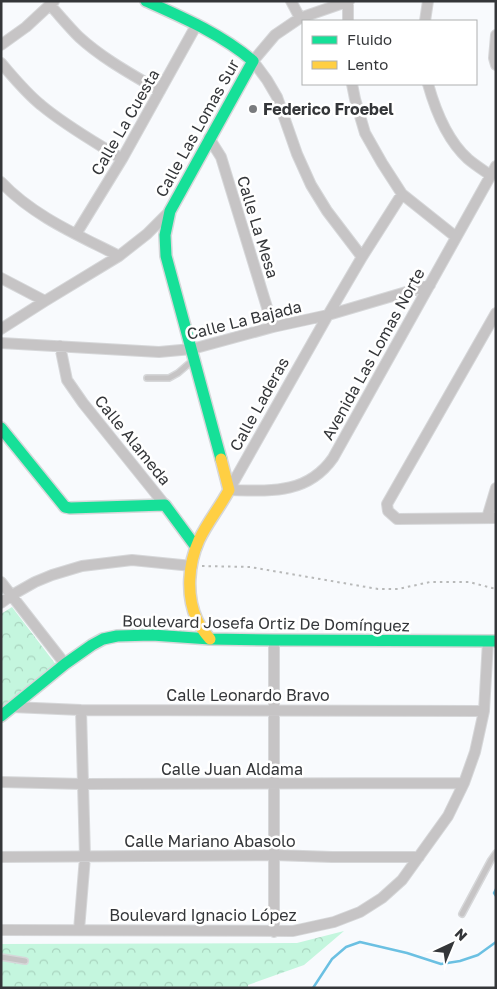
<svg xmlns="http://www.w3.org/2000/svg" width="497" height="989" viewBox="0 0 497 989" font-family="'Golos Text',sans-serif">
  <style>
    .park { fill: url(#park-crowns) }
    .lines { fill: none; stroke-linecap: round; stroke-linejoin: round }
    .stream { stroke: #6bc0e2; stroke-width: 2.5 }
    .lane-casing { stroke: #d6d7d9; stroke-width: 8 }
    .street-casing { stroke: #d6d7d9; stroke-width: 12 }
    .fast-casing { stroke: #d6d7d9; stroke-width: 14 }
    .slow-casing { stroke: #d6d7d9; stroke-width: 14 }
    .path { stroke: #b8b9b9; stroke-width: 2; stroke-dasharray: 2.5 4; stroke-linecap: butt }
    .lane { stroke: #c6c4c5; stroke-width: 5 }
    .street { stroke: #c6c4c5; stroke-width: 10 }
    .fast { stroke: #16e098; stroke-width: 11 }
    .slow { stroke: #ffcf43; stroke-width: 11 }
    .poi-dot { fill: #797b7e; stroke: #fff; stroke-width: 2 }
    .labels { text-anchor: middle; stroke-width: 5; stroke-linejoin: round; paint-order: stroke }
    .poi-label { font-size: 16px; font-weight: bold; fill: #343639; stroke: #fff; text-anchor: start }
    .street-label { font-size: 16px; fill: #343639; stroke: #fff }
  </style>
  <defs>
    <pattern id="park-crowns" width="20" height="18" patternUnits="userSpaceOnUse" patternTransform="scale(1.25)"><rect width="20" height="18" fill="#c4f6de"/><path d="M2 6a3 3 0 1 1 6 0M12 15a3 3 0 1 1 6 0" fill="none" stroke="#a9d4bf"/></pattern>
  </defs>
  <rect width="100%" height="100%" fill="#f8fafd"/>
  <path class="park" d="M12 607 57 666 1 709V614Z
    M344 931 304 965 248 985V988H1V944L297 943Z"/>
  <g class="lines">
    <path class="stream" d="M496 889 494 893 496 896
      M313 988 332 959 346 947 360 942 407 953 441 964 460 961 478 955 496 942"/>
    <g class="lane-casing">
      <path id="lane" d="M147 378H169L178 373 192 361
        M462 914 491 860 496 853
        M1 957 25 961"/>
    </g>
    <g class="street-casing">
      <path id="street" d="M291 1 300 18
        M349 1 300 18 275 35 253 61 267 80 277 97 297 154 311 185 327 211 362 257
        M348 2V21
        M50 5C60 16 69 27 79 37 103 59 133 75 160 91
        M425 21 428 1
        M496 35 494 58 496 65
        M1 45 26 27 54 1
        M1 63C14 78 26 93 41 105 66 126 95 142 122 159
        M352 84 355 99 365 133 382 163 402 194 456 237
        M428 84C435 109 448 141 468 159 475 165 483 170 490 175
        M209 138 221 157 273 327
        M1 182C33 216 78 235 119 256
        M402 194 362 257 328 315 229 490C269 491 307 495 333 458L496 166
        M76 234 122 159 197 24
        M1 278 45 301
        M496 313 387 504 388 511 397 519 496 518
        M1 329 45 301 119 256 147 234 170 211
        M1 343 159 352 192 349 273 327 328 315 430 285
        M60 346 67 380 83 403 165 505
        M487 518 496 488
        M1 582 65 664
        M1 603 12 595 35 582 52 575 82 566 132 560 192 566
        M12 707 81 710 484 711
        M1 782 83 784 464 783
        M1 857 274 855 332 857H419
        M1 930 293 931 334 922 360 912 382 898 402 880 448 816 464 783 475 752 484 711 488 641
        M79 930 85 857 81 710
        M274 932V640"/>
    </g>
    <g class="fast-casing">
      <path id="fast" d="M146 1C184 18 221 34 253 61L170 211 165 235 166 256 221 459
        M1 428 65 507 70 508 165 505 196 547
        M1 716 65 664 92 645 103 639 117 636 152 635 210 639 274 640 496 641"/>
    </g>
    <g class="slow-casing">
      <path id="slow" d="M210 639C205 633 200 627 197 620 186 596 188 564 199 540 207 523 220 507 229 490L221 459"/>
    </g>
    <path class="path" d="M202 566 250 567 378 589H398L430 582H469L496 589"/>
    <use href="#lane" class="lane"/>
    <use href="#street" class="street"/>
    <use href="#fast" class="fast"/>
    <use href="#slow" class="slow"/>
  </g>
  <circle class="poi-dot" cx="253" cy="109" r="5"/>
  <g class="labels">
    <g class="poi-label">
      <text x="263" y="115">Federico Froebel</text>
    </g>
    <g class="street-label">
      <text transform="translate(125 122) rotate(-60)" y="6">Calle La Cuesta</text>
      <text transform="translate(197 128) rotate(-61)" y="6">Calle Las Lomas Sur</text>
      <text transform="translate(258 227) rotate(73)" y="6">Calle La Mesa</text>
      <text transform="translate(244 320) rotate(-14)" y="6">Calle La Bajada</text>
      <text transform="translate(373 354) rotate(-61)" y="6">Avenida Las Lomas Norte</text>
      <text transform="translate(259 404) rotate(-61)" y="6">Calle Laderas</text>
      <text transform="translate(133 440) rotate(51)" y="6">Calle Alameda</text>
      <text transform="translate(266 623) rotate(1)" y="6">Boulevard Josefa Ortiz De Domínguez</text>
      <text x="248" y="701">Calle Leonardo Bravo</text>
      <text x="232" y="775">Calle Juan Aldama</text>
      <text x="210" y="847">Calle Mariano Abasolo</text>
      <text x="203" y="921">Boulevard Ignacio López</text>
    </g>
  </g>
  <rect width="497" height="989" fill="none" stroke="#343639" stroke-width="5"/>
  <rect x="302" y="20" width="175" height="65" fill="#ffffff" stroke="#aeafb0"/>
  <rect x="312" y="36" width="25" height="8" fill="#16e098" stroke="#aeafb0"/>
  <text x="347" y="45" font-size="15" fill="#343639">Fluido</text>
  <rect x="312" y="61" width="25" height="8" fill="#ffcf43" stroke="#aeafb0"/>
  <text x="347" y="70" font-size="15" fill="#343639">Lento</text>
  <g transform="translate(452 944) rotate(44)" stroke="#ffffff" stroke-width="4" paint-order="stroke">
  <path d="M0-4L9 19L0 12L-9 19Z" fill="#343639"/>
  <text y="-8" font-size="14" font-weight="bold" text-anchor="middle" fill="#343639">N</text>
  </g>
</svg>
